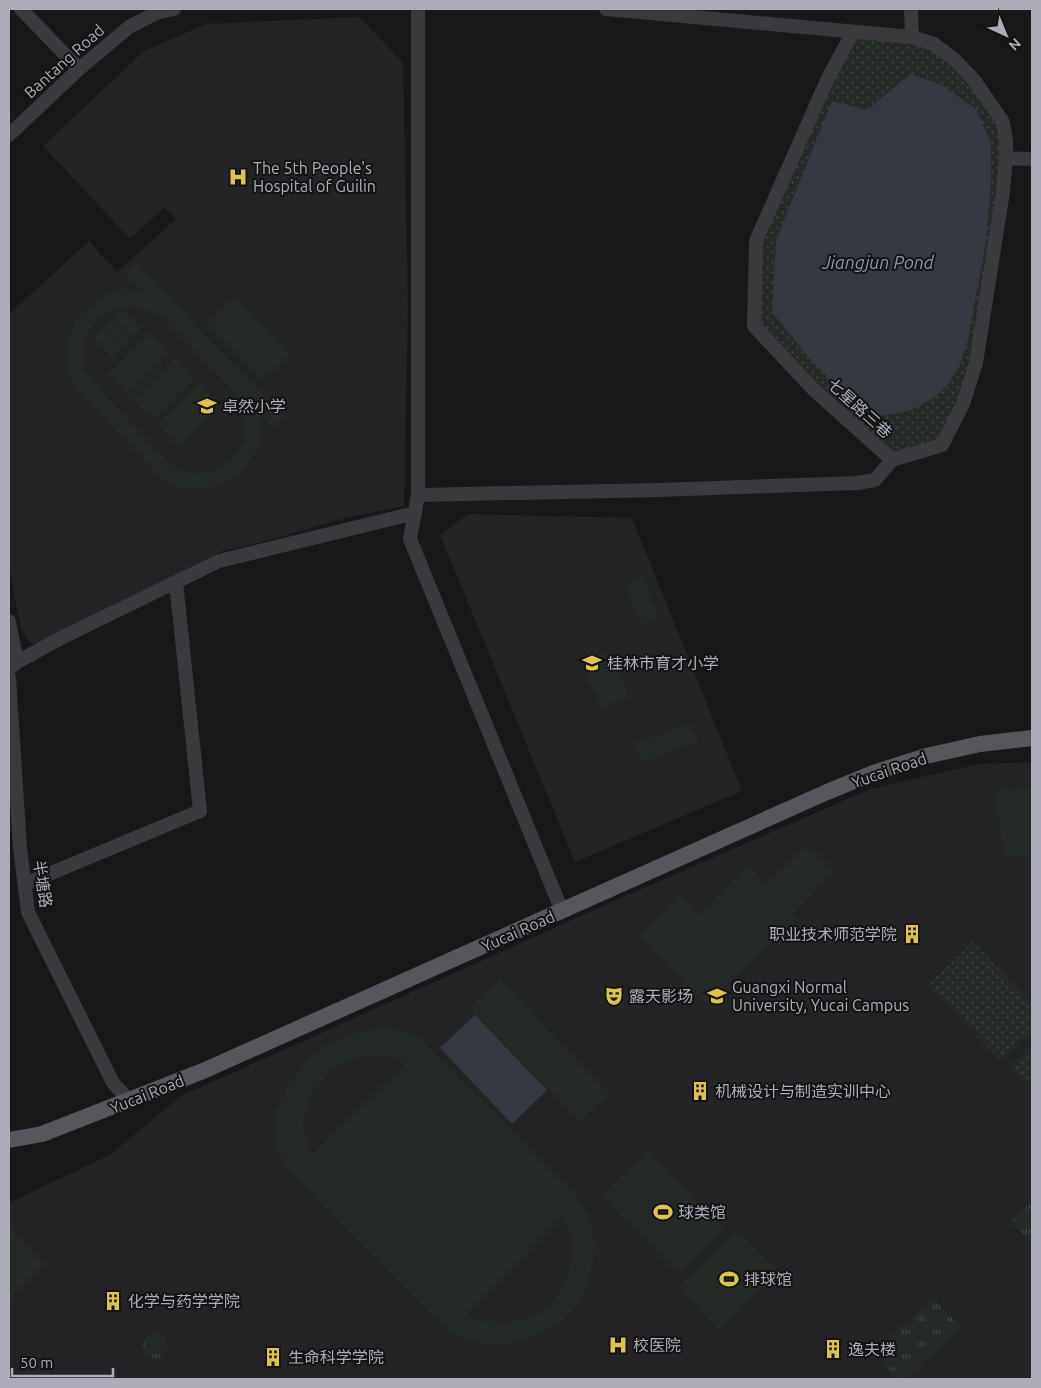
<svg xmlns="http://www.w3.org/2000/svg" width="1041" height="1388" viewBox="0 0 1041 1388" font-family="Ubuntu,'Noto Sans SC',sans-serif">
  <style>
    .built { fill: #242426 }
    .grass { fill: url(#grass-tufts) }
    .park { fill: url(#park-dots) }
    .pitch { fill: #242b26; fill-rule: evenodd }
    .water { fill: #333841 }
    .lines { fill: none; stroke-linecap: round; stroke-linejoin: round }
    .minor { stroke: #39393e; stroke-width: 14 }
    .major { stroke: #56565d; stroke-width: 16 }
    .labels { text-anchor: middle; stroke-width: 4; stroke-linejoin: round; paint-order: stroke }
    .street-label { font-size: 16px; fill: #acadb8; stroke: #131314 }
    .poi-label { font-size: 16px; fill: #acadb8; stroke: #131314; text-anchor: start }
    .water-label { font-size: 18px; font-style: italic; fill: #8796ae; stroke: #131314 }
  </style>
  <defs>
    <pattern id="grass-tufts" width="24" height="20" patternUnits="userSpaceOnUse" patternTransform="scale(1.25)"><rect width="24" height="20" fill="#242b26"/><path d="M3 7l-1-3M5 7V3M7 7l1-3M15 17l-1-3M17 17v-4M19 17l1-3" fill="none" stroke="#414743"/></pattern>
    <pattern id="park-dots" width="8" height="8" patternUnits="userSpaceOnUse" patternTransform="scale(1.25)"><rect width="8" height="8" fill="#242b26"/><path d="M2 2h.1M6 6h.1" fill="none" stroke="#414743" stroke-width="1.8" stroke-linecap="round"/></pattern>
  </defs>
  <rect width="100%" height="100%" fill="#181819"/>
  <path class="built" d="M360 17 403 63 408 306 404 506 349 517 262 542 222 551 40 642 33 644 27 639 21 629 9 567V314L89 241 117 272 176 219 165 207 130 239 43 146 144 51 206 24Z
    M468 514 632 518 742 791 575 862 440 535Z
    M1032 762V1379H9V1203L111 1154 181 1096 623 897 870 789 978 764Z"/>
  <path class="grass" d="M1032 1201V1244L1011 1222Z
    M932 1298 961 1327 907 1379H898L874 1354Z
    M143 1346a12 12 0 1 1 24 0a12 12 0 1 1-24 0Z"/>
  <path class="park" d="M853 32 912 37 974 80 1006 141 976 363 942 445 892 460 754 326 756 241Z
    M973 942 1032 1004V1031L1001 1061 928 985Z
    M1032 1045V1089L1010 1067Z"/>
  <path class="pitch" d="M136 263 284 416 273 428 260 414C260 422 261 430 260 438 253 474 214 496 179 488 174 486 169 484 164 482L74 385C59 353 67 323 94 303 100 298 107 293 114 291 122 288 132 290 141 291L125 274ZM123 307H138L163 318 238 397C266 443 217 492 171 465L88 376C73 343 90 317 123 307Z
    M234 297 290 355 263 381 207 323Z
    M123 309 142 329 133 338 114 318Z
    M113 319 132 339 122 348 104 328Z
    M103 329 122 349 112 358 93 338Z
    M150 333 170 354 129 394 108 373Z
    M175 359 195 380 153 420 133 399Z
    M200 384 220 406 178 446 158 424Z
    M644 577 659 617 640 624 625 585Z
    M609 651 629 696 601 709 581 663Z
    M691 723 698 742 641 763 634 744Z
    M1032 787V855L1003 858 996 791Z
    M808 844 835 872 792 914 796 918 706 1004 640 936 681 896 699 914 749 866 766 884Z
    M500 979 610 1094 580 1122 470 1008Z
    M376 1028 395 1029 418 1036 577 1196C582 1205 588 1214 591 1224 594 1234 594 1247 593 1258 589 1304 557 1335 512 1343 495 1345 475 1344 459 1337 454 1335 450 1332 446 1329L286 1167C280 1155 275 1143 275 1130 274 1094 307 1052 338 1039 350 1034 363 1031 376 1028ZM379 1055 394 1057 406 1064 311 1154C308 1147 305 1139 304 1132 300 1102 322 1072 349 1061 359 1057 369 1056 379 1055ZM563 1217C572 1232 573 1251 569 1269 566 1281 561 1294 552 1303 530 1324 493 1327 466 1315Z
    M648 1151 724 1229 678 1274 602 1196Z
    M9 1227 45 1264 9 1299Z
    M738 1231 778 1272 719 1329 679 1287Z"/>
  <path class="water" d="M910 74 942 85 977 110 991 144V184L986 241 968 340 959 367 948 384 934 398 909 411 882 416 859 408 811 360 772 312 776 240 832 101 867 110Z
    M475 1015 547 1090 512 1124 440 1048Z"/>
  <g class="lines">
    <path class="minor" d="M21 9 79 69
      M418 9V495L410 539 562 911
      M606 9 912 37
      M853 32 828 78 756 241 754 326 813 389 892 460 942 445 963 404 976 363 1003 192 1006 158V141L1003 122 974 80 955 60 934 44 912 37 911 9
      M9 135 79 69 129 27 156 13 174 9
      M1006 158 1032 159
      M418 495 658 490 857 483 875 480 892 460
      M9 621 17 662
      M9 669 17 662 63 637 219 561 415 513
      M9 677 20 848 28 912 113 1083 130 1101
      M25 884 200 811 176 582"/>
    <path class="major" d="M9 1140 42 1134 203 1071 827 792 876 772 926 756 980 744 1032 738"/>
  </g>
  <defs>
    <g id="hospital-bare" transform="scale(1.5)"><path d="M-5-5h3v3.5h4V-5h3V5h-3V1.5h-4V5h-3Z" fill="#ddc34d" stroke="#131314" stroke-width="2.5" paint-order="stroke"/></g>
    <g id="school-bare" transform="scale(1.5)"><path d="M0-5L7-2L0 1L-7-2ZM-4 1L0 2.5L4 1V4Q0 6-4 4Z" fill="#ddc34d" stroke="#131314" stroke-width="2.5" paint-order="stroke"/></g>
    <g id="building-bare" transform="scale(1.5)"><path d="M-4-6H4V6H1V3H-1V6H-4ZM-2.5-4.3h1.7v1.8h-1.7ZM.8-4.3h1.7v1.8H.8ZM-2.5-1h1.7V.8h-1.7ZM.8-1h1.7V.8H.8Z" fill="#ddc34d" stroke="#131314" stroke-width="2.5" paint-order="stroke"/></g>
    <g id="theatre-bare" transform="scale(1.5)"><path d="M-5-5.5Q0-4 5-5.5V0Q5 5 0 6Q-5 5-5 0ZM-3.3-2.5H-1v1.5H-3.3ZM1-2.5H3.3v1.5H1ZM-2.8 1Q0 5.5 2.8 1Z" fill="#ddc34d" stroke="#131314" stroke-width="2.5" paint-order="stroke"/></g>
    <g id="university-bare" transform="scale(1.5)"><path d="M0-5L7-2L0 1L-7-2ZM-4 1L0 2.5L4 1V4Q0 6-4 4Z" fill="#ddc34d" stroke="#131314" stroke-width="2.5" paint-order="stroke"/></g>
    <g id="stadium-bare" transform="scale(1.5)"><path d="M0-5a6.5 5 0 1 0 0 10a6.5 5 0 1 0 0-10ZM-3.5-1.8h7v3.6h-7Z" fill="#ddc34d" stroke="#131314" stroke-width="2.5" paint-order="stroke"/></g>
  </defs>
  <g fill-rule="evenodd">
    <use href="#hospital-bare" x="238" y="177"/>
    <use href="#school-bare" x="207" y="406"/>
    <use href="#school-bare" x="592" y="663"/>
    <use href="#building-bare" x="912" y="934"/>
    <use href="#theatre-bare" x="614" y="996"/>
    <use href="#university-bare" x="717" y="996"/>
    <use href="#building-bare" x="700" y="1091"/>
    <use href="#stadium-bare" x="663" y="1212"/>
    <use href="#stadium-bare" x="729" y="1279"/>
    <use href="#building-bare" x="113" y="1301"/>
    <use href="#hospital-bare" x="618" y="1345"/>
    <use href="#building-bare" x="833" y="1349"/>
    <use href="#building-bare" x="273" y="1357"/>
  </g>
  <g class="labels">
    <g class="street-label">
      <text transform="translate(64 61) rotate(-42)" y="6">Bantang Road</text>
      <text transform="translate(860 408) rotate(42)" y="6">七星路三巷</text>
      <text transform="translate(889 770) rotate(-19)" y="6">Yucai Road</text>
      <text transform="translate(43 884) rotate(81)" y="6">半塘路</text>
      <text transform="translate(518 931) rotate(-24)" y="6">Yucai Road</text>
      <text transform="translate(147 1094) rotate(-22)" y="6">Yucai Road</text>
    </g>
    <g class="poi-label">
      <text x="253" y="174">The 5th People's<tspan x="253" dy="18">Hospital of Guilin</tspan></text>
      <text x="222" y="412">卓然小学</text>
      <text x="607" y="669">桂林市育才小学</text>
      <text x="897" y="940" text-anchor="end">职业技术师范学院</text>
      <text x="732" y="993">Guangxi Normal<tspan x="732" dy="18">University, Yucai Campus</tspan></text>
      <text x="629" y="1002">露天影场</text>
      <text x="715" y="1097">机械设计与制造实训中心</text>
      <text x="678" y="1218">球类馆</text>
      <text x="744" y="1285">排球馆</text>
      <text x="128" y="1307">化学与药学学院</text>
      <text x="633" y="1351">校医院</text>
      <text x="848" y="1355">逸夫楼</text>
      <text x="288" y="1363">生命科学学院</text>
    </g>
    <g class="water-label">
      <text x="878" y="269">Jiangjun Pond</text>
    </g>
  </g>
  <rect width="1041" height="1388" fill="none" stroke="#acadb8" stroke-width="20"/>
  <g transform="translate(1006 35) rotate(136)" stroke="#131314" stroke-width="4" paint-order="stroke">
  <path d="M0-4L9 19L0 12L-9 19Z" fill="#acadb8"/>
  <text y="-8" font-size="14" font-weight="bold" text-anchor="middle" fill="#acadb8">N</text>
  </g>
  <path d="M12 1368v8h101v-8" fill="none" stroke="#acadb8" stroke-width="2.5"/>
  <text x="20" y="1368" font-size="15" fill="#acadb8" stroke="#131314" stroke-width="4" paint-order="stroke">50 m</text>
</svg>
